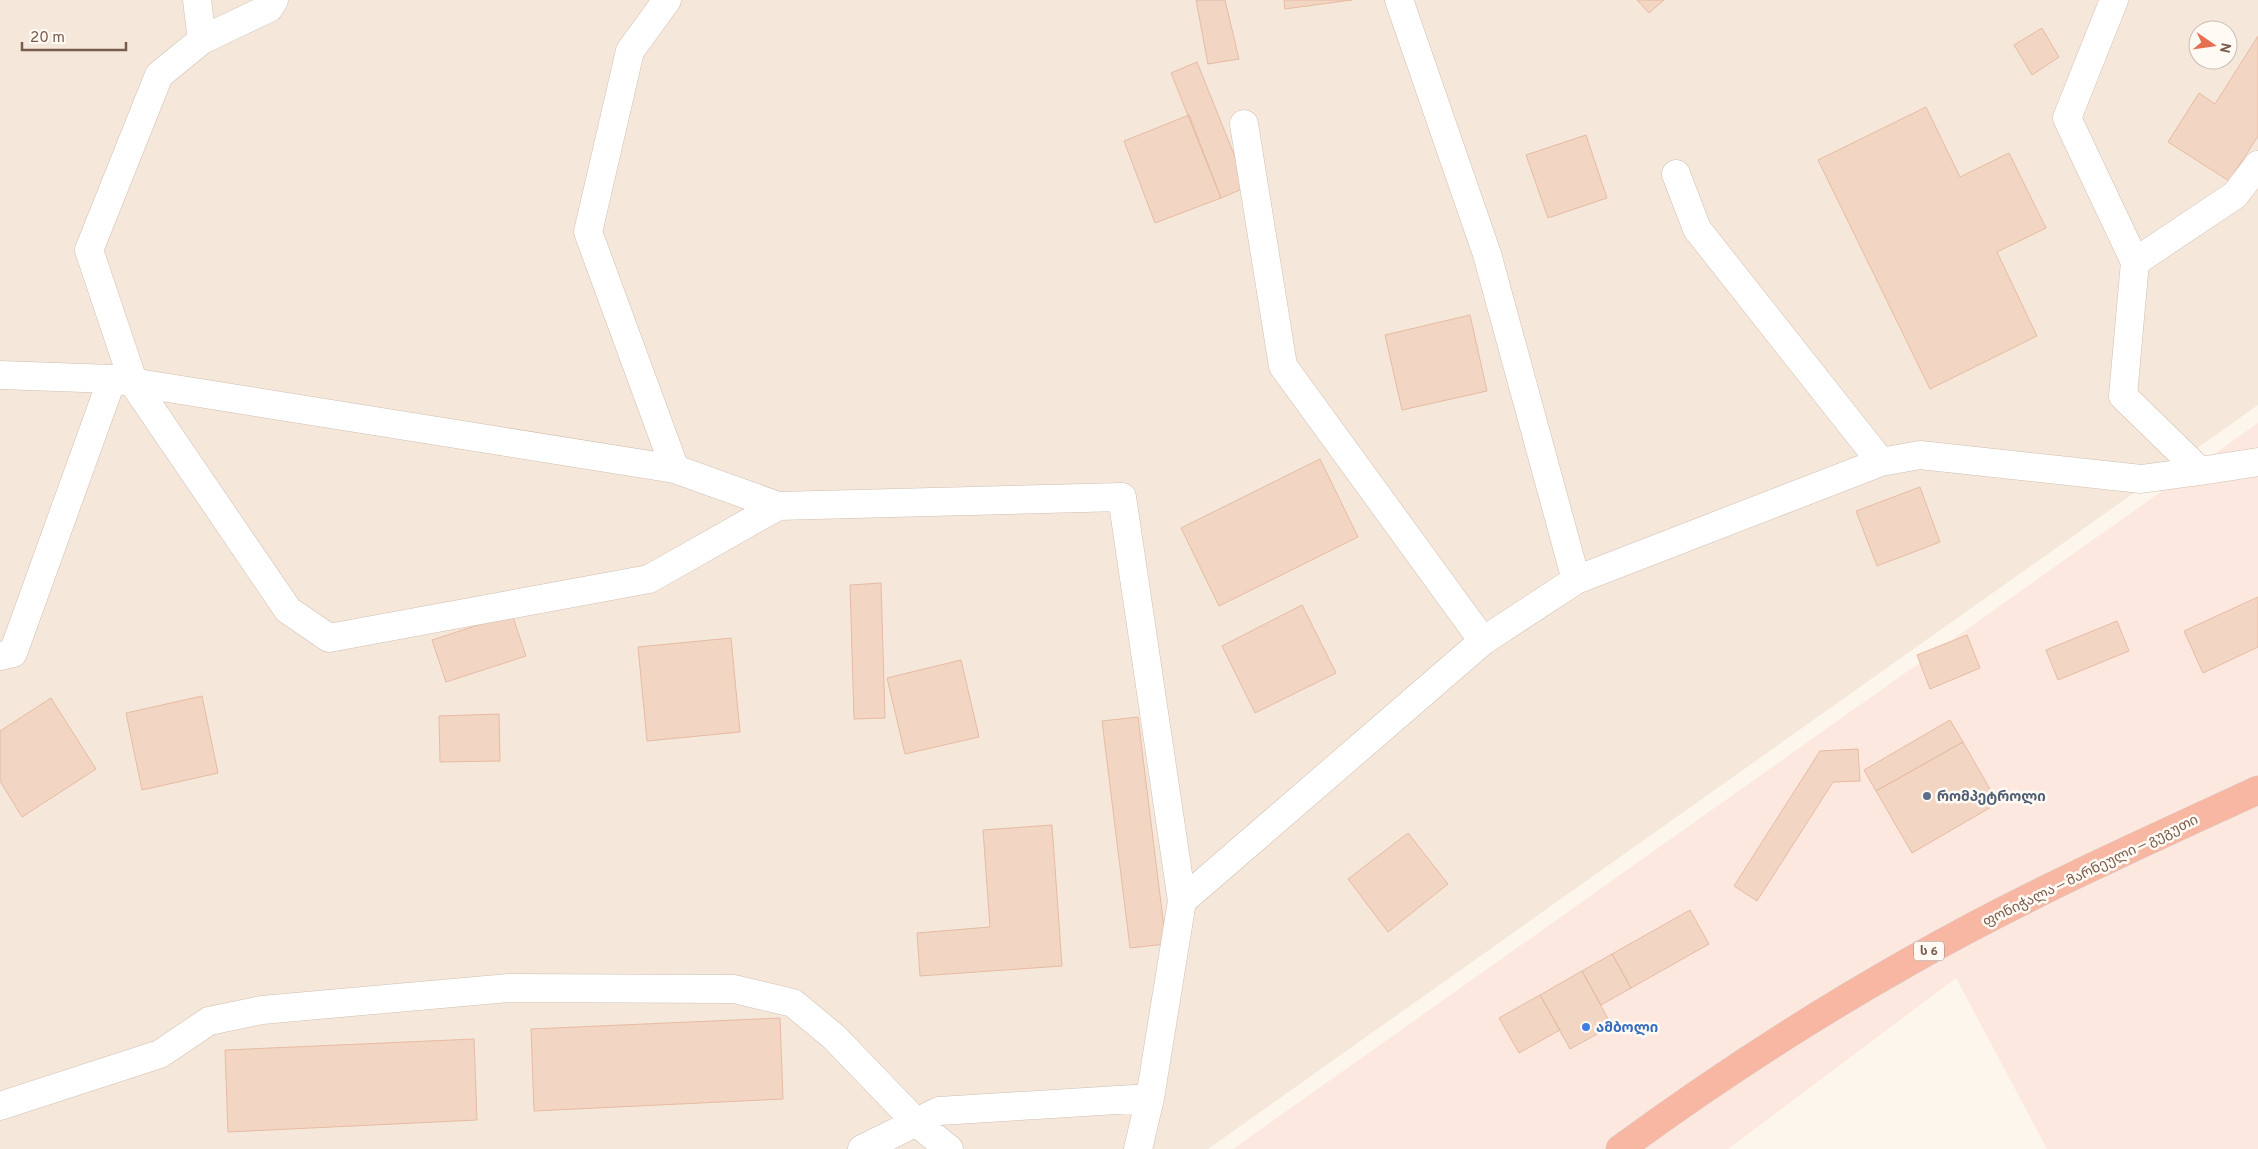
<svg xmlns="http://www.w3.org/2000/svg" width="2258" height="1149" viewBox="0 0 2258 1149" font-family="Overpass,'Noto Sans Georgian',sans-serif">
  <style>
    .residential { fill: #f5e8da; fill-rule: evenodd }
    .commercial { fill: #fde8e0 }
    .building { fill: #f3d5c3; stroke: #e6bba3 }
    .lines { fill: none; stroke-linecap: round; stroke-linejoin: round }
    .minor-casing { stroke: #d1beb0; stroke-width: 29 }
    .highway-casing { stroke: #dad1cd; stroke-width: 29 }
    .minor { stroke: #fff; stroke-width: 28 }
    .highway { stroke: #f7b7a3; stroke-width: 28 }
    .service-dot { fill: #5c6f8a; stroke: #fffaf3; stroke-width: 2 }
    .shop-dot { fill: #3f7fe0; stroke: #fffaf3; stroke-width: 2 }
    .labels { text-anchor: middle; stroke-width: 5; stroke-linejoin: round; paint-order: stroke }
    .shield { fill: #fffaf3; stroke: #a28b7f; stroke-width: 1 }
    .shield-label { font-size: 12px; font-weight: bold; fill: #7a5c4d }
    .service-label { font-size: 14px; font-weight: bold; fill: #4e5e75; stroke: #fffaf3; text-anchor: start }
    .street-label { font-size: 14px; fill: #7a5c4d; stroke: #fffaf3 }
    .shop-label { font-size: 14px; font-weight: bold; fill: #366cbe; stroke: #fffaf3; text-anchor: start }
  </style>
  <rect width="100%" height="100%" fill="#fdf6ec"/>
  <path class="residential" d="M0 0H2258V405L1208 1149H0ZM2198 30H2228V60H2198Z"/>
  <path class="commercial" d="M2258 423V1149H2047L1956 978 1728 1149H1233Z"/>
  <path class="building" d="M1196 0H1225L1239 59 1208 64Z
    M1284 0H1352L1285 9Z
    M1637 0H1664L1649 13Z
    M2042 28 2059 57 2032 75 2014 45Z
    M2258 36V136L2229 181 2168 142 2199 93 2215 104Z
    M1197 62 1247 187 1221 198 1171 73Z
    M1926 107 1960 177 2009 153 2046 228 1997 252 2037 336 1930 389 1818 160Z
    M1189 115 1221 198 1155 223 1124 141Z
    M1586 135 1607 198 1548 218 1526 155Z
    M1470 315 1487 391 1402 410 1385 335Z
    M1320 459 1358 537 1219 606 1181 528Z
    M1920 487 1940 542 1877 566 1856 511Z
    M881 583 885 718 854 719 850 585Z
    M2258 597V647L2203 673 2184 631Z
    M1302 605 1336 673 1255 713 1222 646Z
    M512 614 526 656 446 682 432 640Z
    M2117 621 2129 651 2058 680 2046 650Z
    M1967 635 1980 668 1930 689 1917 655Z
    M731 638 740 732 647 741 638 647Z
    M961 660 979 737 905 754 887 678Z
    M202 696 218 773 142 790 126 713Z
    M51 698 96 769 22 817 0 781V731Z
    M499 714 500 761 440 762 439 716Z
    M1138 717 1166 944 1130 948 1102 721Z
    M1950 720 1963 742 1876 791 1864 770Z
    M1963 742 1998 803 1912 853 1876 791Z
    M1858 749 1860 781 1833 782 1757 901 1734 886 1820 751Z
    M1052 825 1062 966 920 976 917 933 990 927 983 830Z
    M1408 833 1448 884 1388 932 1348 879Z
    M1690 910 1709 944 1631 988 1612 954Z
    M1612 954 1631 988 1601 1005 1582 971Z
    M1582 971 1612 1026 1570 1049 1540 995Z
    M1540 995 1560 1030 1519 1053 1499 1018Z
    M780 1018 783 1099 534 1111 531 1029Z
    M474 1039 477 1120 228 1132 225 1050Z"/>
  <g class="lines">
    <g class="minor-casing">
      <path id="minor" d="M197 0 202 40
        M274 0 269 8 202 40 159 75 89 250 134 384 288 610 329 638 649 579 778 506 1122 497 1182 901 1150 1098 1138 1149
        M667 0 630 51 588 232 675 469
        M1244 124 1283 366 1483 641
        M1676 174 1697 229 1881 462
        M2135 262 2235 195 2258 165
        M0 375 112 379 675 469 778 506
        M2200 471 2258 462
        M1576 580 1881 462 1920 455 2141 479 2200 471 2123 396 2135 262 2067 118 2114 0
        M0 656 13 653 112 379
        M1182 901 1483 641 1576 580 1487 254 1399 0
        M0 1106 160 1054 209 1021 262 1010 509 988 734 989 793 1003 834 1037 916 1122 949 1149
        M862 1149 939 1111 1150 1098"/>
    </g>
    <g class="highway-casing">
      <path id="highway" d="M1620 1149C1714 1080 1811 1017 1912 960 2024 896 2141 844 2258 790"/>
    </g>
    <use href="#minor" class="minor"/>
    <use href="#highway" class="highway"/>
  </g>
  <circle class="service-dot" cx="1927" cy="796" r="5"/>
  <circle class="shop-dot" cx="1586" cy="1027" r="5"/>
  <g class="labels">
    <rect class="shield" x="1914" y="941.5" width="30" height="19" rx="4"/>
    <g class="shield-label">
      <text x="1929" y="955">ს 6</text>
    </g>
    <g class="service-label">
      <text x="1937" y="801">რომპეტროლი</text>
    </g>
    <g class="street-label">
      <text transform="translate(2090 870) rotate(-26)" y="5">ფონიჭალა — მარნეული — გუგუთი</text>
    </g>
    <g class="shop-label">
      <text x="1596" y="1032">ამბოლი</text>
    </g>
  </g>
  <g transform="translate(2213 45) rotate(103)"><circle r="24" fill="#fffaf3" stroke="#cabbb1"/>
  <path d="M0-4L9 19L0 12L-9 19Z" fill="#e76f51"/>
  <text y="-8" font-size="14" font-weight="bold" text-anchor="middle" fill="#7a5c4d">N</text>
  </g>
  <path d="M22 42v8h104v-8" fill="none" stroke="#7a5c4d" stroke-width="2.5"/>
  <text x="30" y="42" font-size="15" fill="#7a5c4d" stroke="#fffaf3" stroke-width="4" paint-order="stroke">20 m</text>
</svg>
